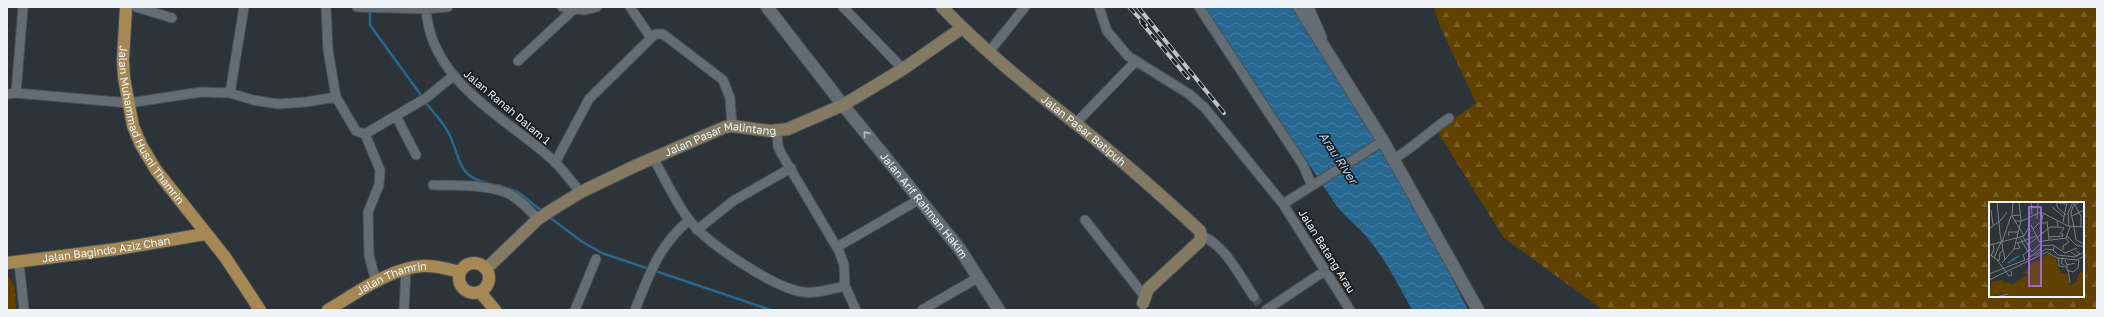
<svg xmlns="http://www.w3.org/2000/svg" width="2104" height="317" viewBox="0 0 2104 317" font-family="'Golos Text',sans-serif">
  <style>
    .grass { fill: url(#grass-tufts) }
    .forest { fill: url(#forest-firs); fill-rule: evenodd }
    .water { fill: url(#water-waves) }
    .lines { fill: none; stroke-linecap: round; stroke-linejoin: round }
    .stream { stroke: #266892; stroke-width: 2.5 }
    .minor-tunnel { stroke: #495156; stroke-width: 9; stroke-dasharray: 9 4.5; stroke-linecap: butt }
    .minor-casing { stroke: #485055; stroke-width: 11 }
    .tertiary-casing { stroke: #485055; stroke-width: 14 }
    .secondary-casing { stroke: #485055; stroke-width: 14 }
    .primary-casing { stroke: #485055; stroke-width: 14 }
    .minor { stroke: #646d74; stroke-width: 9 }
    .tertiary { stroke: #646d74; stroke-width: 12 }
    .secondary { stroke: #847a64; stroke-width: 12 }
    .primary { stroke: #a58854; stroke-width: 12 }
    .rail-casing { stroke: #bec4c9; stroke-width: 4 }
    .rail { stroke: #181b1e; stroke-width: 2.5; stroke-dasharray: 8; stroke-linecap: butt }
    .oneway { stroke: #b6bdc3 }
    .labels { text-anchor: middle; stroke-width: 3.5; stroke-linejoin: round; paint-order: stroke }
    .street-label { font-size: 11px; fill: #edf3f7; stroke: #181b1e }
    .water-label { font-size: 12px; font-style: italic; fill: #add4f2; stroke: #181b1e }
    .inset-river { fill: none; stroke: #266892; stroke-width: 2 }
    .inset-road { fill: none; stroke: #798086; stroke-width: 1 }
    .view { fill: #9d68d0; fill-opacity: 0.15; stroke: #9d68d0; stroke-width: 2 }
    .inset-edge { fill: none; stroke: #edf3f7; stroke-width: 2 }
  </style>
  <defs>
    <pattern id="grass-tufts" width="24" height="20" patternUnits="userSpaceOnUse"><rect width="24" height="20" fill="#614100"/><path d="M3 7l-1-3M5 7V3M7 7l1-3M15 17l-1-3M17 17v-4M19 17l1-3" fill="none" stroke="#785d26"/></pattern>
    <pattern id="forest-firs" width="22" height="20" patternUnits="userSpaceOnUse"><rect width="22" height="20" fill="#614100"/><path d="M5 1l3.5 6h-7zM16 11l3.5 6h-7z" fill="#785d26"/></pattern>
    <pattern id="water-waves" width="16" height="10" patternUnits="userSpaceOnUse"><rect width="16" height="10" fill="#266892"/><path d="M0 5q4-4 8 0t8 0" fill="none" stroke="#467ea2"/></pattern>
  </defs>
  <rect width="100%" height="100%" fill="#2c343a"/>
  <path class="grass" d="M7 275 15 286 16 310H7Z"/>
  <path class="forest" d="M1434 7H2097V310H1603L1504 238 1437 131 1476 103 1439 24ZM1990 203H2083V296H1990Z"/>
  <path class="water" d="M1204 7H1292L1377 138 1411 196 1468 310H1412C1399 286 1387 262 1370 241 1360 228 1346 218 1336 205Z"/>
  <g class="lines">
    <path class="stream" d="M370 10V25L423 98
      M425 102C433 112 442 121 448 132 461 155 455 176 487 183
      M498 185 518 192 543 212
      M548 216 581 241 602 253 771 310"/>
    <path class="minor-tunnel" d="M1254 297 1261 306"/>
    <g class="minor-casing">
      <path id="minor" d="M136 7 172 18
        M326 7 328 50 336 97 356 131 365 134 380 170 379 185 368 212 369 255 376 282
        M357 7 426 9 448 7
        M426 7C429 82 506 117 555 162 564 171 572 183 581 192
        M562 7 585 10 597 7
        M630 7 651 38
        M843 7 903 69
        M1099 7 1107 31 1128 56 1189 94 1205 108 1283 204 1350 310
        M1199 7 1303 165 1312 186
        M1309 7 1322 37
        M989 52 1025 7
        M518 61 574 9
        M16 93 23 7
        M230 93 244 7
        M7 94 16 93 129 103 201 92 230 93 253 100 278 104 306 102 336 97
        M396 116 416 155
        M1075 124 1135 62
        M777 132 778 146 781 153 839 251 844 265 845 286 856 310
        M365 134 426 98 453 76
        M653 158C665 178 675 202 690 221 708 244 774 288 803 292 817 294 831 289 845 286
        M1394 159C1414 147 1430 131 1449 118
        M555 163 589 99 651 38 656 34H663L723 80 730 98 732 126
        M433 185C456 186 485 184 507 193 519 198 529 210 538 219
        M1283 204 1383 141
        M1085 220 1145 297
        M697 230 733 201 791 168
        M1201 236C1224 243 1241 278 1254 297
        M837 247 920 199
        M19 262 24 310
        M404 310 406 268
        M575 310 596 259
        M635 310C650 273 658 247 689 220
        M922 310 979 277
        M1266 310 1326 270"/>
    </g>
    <g class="tertiary-casing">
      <g id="tertiary">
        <path id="s1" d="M767 7 843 105 959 248 999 310"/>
        <path d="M1299 7 1383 141 1478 310"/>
      </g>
    </g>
    <g class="secondary-casing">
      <g id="secondary">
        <path id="s2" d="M942 7C983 50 1029 87 1075 123 1118 157 1160 194 1200 231L1201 236 1200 241 1148 289 1143 303"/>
        <path id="s3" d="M486 269 538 219 550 211 581 192 635 166 725 127 732 126 770 131 788 129 843 105 903 69 962 28"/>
      </g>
    </g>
    <g class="primary-casing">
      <g id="primary">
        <path id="s4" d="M126 7 123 60 124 78 133 126 141 145 156 170 225 257 260 310"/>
        <circle cx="474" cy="278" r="15"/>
        <path id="s5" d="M7 263 117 249 205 234"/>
        <path d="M480 292 495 310"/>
        <path id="s6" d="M328 310C355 294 392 267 423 266 436 265 448 269 460 272"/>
      </g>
    </g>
    <use href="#minor" class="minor"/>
    <use href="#tertiary" class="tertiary"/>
    <use href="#secondary" class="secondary"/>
    <use href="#primary" class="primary"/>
    <g class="rail-casing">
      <path id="rail" d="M1129 7 1146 25
        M1138 7 1224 113
        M1141 22 1188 78"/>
    </g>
    <use href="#rail" class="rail"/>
  </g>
  <defs><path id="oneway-chevron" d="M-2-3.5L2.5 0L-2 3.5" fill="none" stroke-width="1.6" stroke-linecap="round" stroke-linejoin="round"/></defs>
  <use class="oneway" href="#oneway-chevron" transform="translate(866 134) rotate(-129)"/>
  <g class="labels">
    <g class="street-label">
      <text transform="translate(507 107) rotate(40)" y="4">Jalan Ranah Dalam 1</text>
      <text dy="4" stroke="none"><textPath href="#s4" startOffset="125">Jalan Muhammad Husni Thamrin</textPath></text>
      <text dy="4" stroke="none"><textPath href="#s2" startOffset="188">Jalan Pasar Batipuh</textPath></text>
      <text dy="4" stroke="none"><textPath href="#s3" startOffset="274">Jalan Pasar Malintang</textPath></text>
      <text dy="4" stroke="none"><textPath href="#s1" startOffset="253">Jalan Arif Rahman Hakim</textPath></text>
      <text dy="4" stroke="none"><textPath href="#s5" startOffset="100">Jalan Bagindo Aziz Chan</textPath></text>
      <text transform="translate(1327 251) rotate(58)" y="4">Jalan Batang Arau</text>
      <text dy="4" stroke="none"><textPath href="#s6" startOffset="72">Jalan Thamrin</textPath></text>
    </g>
    <g class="water-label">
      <text transform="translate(1338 158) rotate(57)" y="4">Arau River</text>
    </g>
  </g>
  <g transform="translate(1989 202)">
    <rect width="95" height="95" fill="#2c343a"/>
    <path d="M60 51 66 57 72 71 78 72 81 83 86 81 91 70H95V95H10L12 92 0 95 3 80 13 78 14 80 24 82 39 72 35 71 43 61 53 58 54 54Z" fill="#614100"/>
    <path class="inset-river" d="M19 61 30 54"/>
    <path class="inset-road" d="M8 0 11 32 16 58M30 0 32 19M42 0 43 13M65 0 78 2M84 0 92 14V25M68 1V5L77 13M63 5 75 15M2 8 4 23M23 14 35 34M23 14 24 0M83 14 95 8M48 17 49 0M25 19H33L52 10 79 24 95 25M58 19 60 38M74 20 78 0M42 23 51 41M80 24 79 11 84 0M69 25 75 26 71 32M85 25 82 11 84 4 90 0M85 25 87 38 95 42M0 27 12 18 18 10M44 27 50 21H57M54 32 51 27 54 12M20 34 19 30H29M35 34 41 23M78 34 87 43 95 45M34 35 43 50 54 39 77 36 81 25M60 35 74 34 73 31M31 36 42 55M13 40 22 14 31 13M29 41 47 34M0 43 35 34M39 43 61 25H69L68 19M52 44 64 43 76 51 88 46M25 47 31 46 28 40M64 48 69 53 86 55 95 50M74 48V44L80 40 77 36M58 50 68 56 77 57 88 58 95 54M82 50 87 54 91 52 87 49M0 52 10 59M2 54 5 47 4 42M45 54 57 47 64 48 65 45M74 55 72 61 78 66M5 56 12 40M69 56 70 64 75 65M8 58 20 74 23 73 22 69M37 58 53 46 52 44M76 58 78 63 86 61M10 59 11 51 14 48M13 61 25 47 32 19M78 63V68L84 70 89 66 90 58M79 68 81 81M0 72 36 58 34 53 40 48M0 78 58 50M7 95 19 92"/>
    <path class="view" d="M40 5H52V84H40Z"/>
    <rect width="95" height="95" class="inset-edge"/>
  </g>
  <rect width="2104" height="317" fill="none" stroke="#edf3f7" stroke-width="16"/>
</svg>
